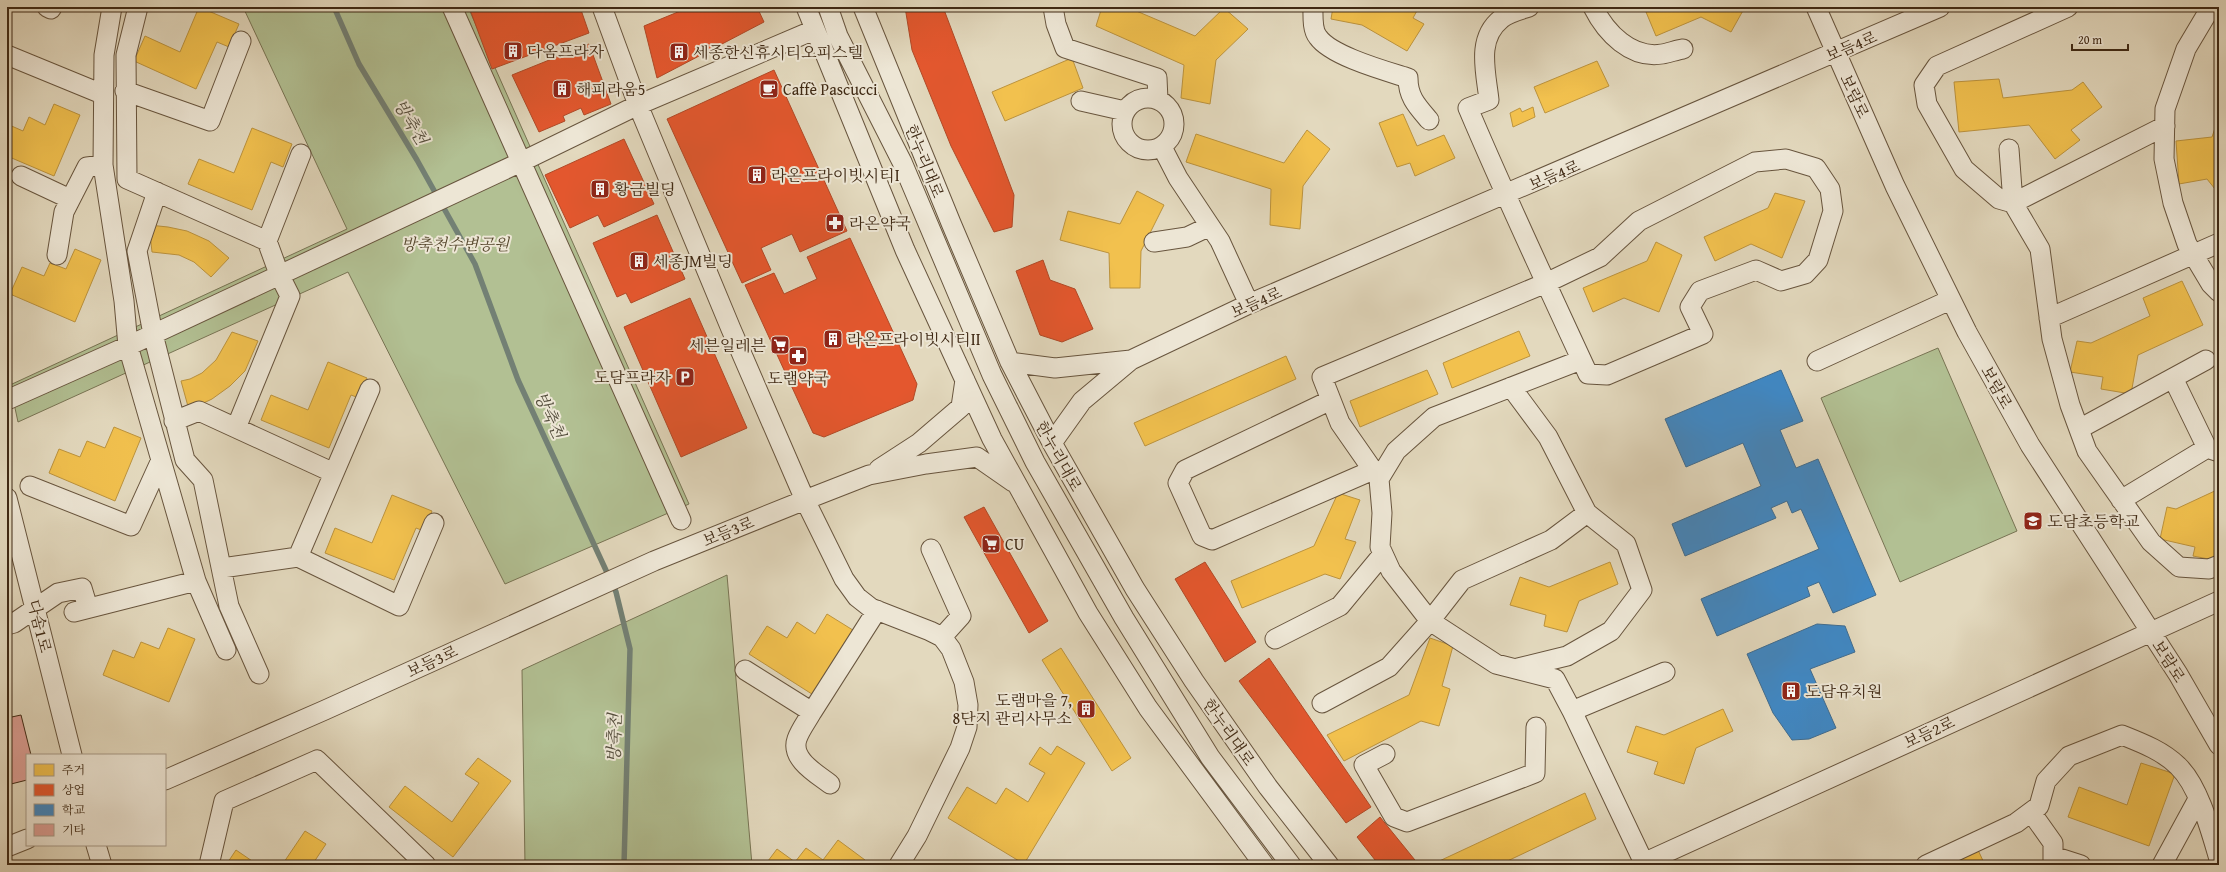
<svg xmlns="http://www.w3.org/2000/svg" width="2226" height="872" viewBox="0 0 2226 872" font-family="'Gentium Book Plus','Noto Serif KR',serif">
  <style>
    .green { fill: #b2c093; stroke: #787454 }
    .homes { fill: #f2c14e; stroke: #bc933d }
    .shops { fill: #e4572e; stroke: #b24926 }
    .schools { fill: #3f88c5; stroke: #3f6c90 }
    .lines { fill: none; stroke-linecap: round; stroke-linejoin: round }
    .stream { stroke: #738074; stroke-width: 5.5 }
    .building { fill: #dc9e94; stroke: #3f2914 }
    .minor-casing { stroke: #68553e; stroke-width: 21 }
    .minor { stroke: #ede6d5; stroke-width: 19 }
    .labels { text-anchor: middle; stroke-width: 4; stroke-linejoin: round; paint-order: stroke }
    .street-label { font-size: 16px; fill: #3f2914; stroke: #ede6d5 }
    .poi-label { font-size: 16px; fill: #3f2914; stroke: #ede6d5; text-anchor: start }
    .park-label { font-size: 16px; font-style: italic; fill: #56472d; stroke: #ede6d5 }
    .water-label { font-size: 17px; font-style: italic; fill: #544d3c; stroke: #ede6d5 }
  </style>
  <rect width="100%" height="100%" fill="#e3d9be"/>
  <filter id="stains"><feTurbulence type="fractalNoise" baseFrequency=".005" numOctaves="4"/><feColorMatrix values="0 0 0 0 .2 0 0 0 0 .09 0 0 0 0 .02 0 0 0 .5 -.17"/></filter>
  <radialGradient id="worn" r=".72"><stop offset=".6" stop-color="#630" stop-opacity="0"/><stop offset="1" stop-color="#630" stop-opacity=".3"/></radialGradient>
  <path class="green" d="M243 7H468L689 504 505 584 348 272 18 422 10 385 347 229Z
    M1938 348 2017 531 1900 582 1821 398Z
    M727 575 752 865H525L522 670Z"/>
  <path class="homes" d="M199 7 239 24 229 47 217 42 196 89 134 61 145 36 180 52Z
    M1102 7H1127L1195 36 1224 8 1248 29 1216 60 1210 104 1181 98 1184 65 1096 26Z
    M1333 7H1419L1413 18 1424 24 1407 51 1362 25 1331 19Z
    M1658 7H1745L1731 32 1701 17 1656 36 1646 12Z
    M1072 58 1083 88 1005 121 992 92Z
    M1597 61 1609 86 1545 113 1534 87Z
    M1999 79 2003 98 2072 90 2083 82 2102 107 2071 130 2080 140 2055 159 2029 125 1959 132 1954 82Z
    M54 104 80 115 54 176 7 156V124L23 131 29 117 45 125Z
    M1533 107 1535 117 1513 127 1510 113 1520 108 1522 112Z
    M1403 114 1417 146 1444 135 1455 158 1415 176 1410 163 1397 167 1379 123Z
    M2219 116V194L2207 179 2179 184 2176 141 2212 137Z
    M252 128 292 144 283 167 271 162 252 210 188 184 199 159 234 173Z
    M1307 130 1330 149 1303 186 1300 229 1270 225 1271 189 1186 162 1196 134 1284 163Z
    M1137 191 1164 205 1141 251 1140 288H1110L1109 253 1060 240 1068 211 1120 224Z
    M1775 193 1805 201 1782 258 1751 244 1715 261 1704 237 1768 208Z
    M149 225 168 227 187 231 209 241 229 258 211 277 194 262 179 255 152 252Z
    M1656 242 1682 255 1659 312 1624 298 1593 312 1583 288 1647 261Z
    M75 249 101 260 75 322 10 294 22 267 44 276 50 263 66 269Z
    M2182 281 2203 325 2138 355 2131 394 2101 389 2103 377 2070 372 2077 341 2091 343 2150 316 2143 298Z
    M1519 331 1530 356 1452 388 1443 363Z
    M232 332 258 341 245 371 230 386 212 399 189 410 181 381 190 379 202 373 216 360Z
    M1286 356 1296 379 1145 446 1134 423Z
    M328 362 367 378 359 398 351 395 329 448 261 420 271 395 308 410Z
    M1427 370 1438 394 1360 427 1350 401Z
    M114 427 141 438 115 501 49 473 59 449 80 457 87 441 105 448Z
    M2219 489V561L2193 556 2195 547 2160 539 2167 507 2176 509Z
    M1338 493 1360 500 1345 539 1356 542 1340 579 1325 574 1242 608 1231 581 1314 546Z
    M392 495 432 511 424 531 416 528 394 580 325 553 335 528 372 543Z
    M1610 562 1618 584 1579 601 1567 632 1544 626 1546 615 1510 605 1520 577 1549 587Z
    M827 614 856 632 815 696 749 654 767 626 787 638 797 622 815 634Z
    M168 628 195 639 169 702 103 675 113 650 134 658 141 642 159 649Z
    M1430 638 1453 646 1442 686 1450 689 1439 726 1421 721 1344 761 1327 735 1409 695Z
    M1061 648 1131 758 1112 771 1042 660Z
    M1723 709 1733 731 1696 748 1684 784 1654 774 1658 762 1627 752 1636 726 1664 735Z
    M1057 746 1085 763 1024 864 948 818 967 787 996 804 1006 788 1028 802 1045 773 1029 764 1040 747 1051 755Z
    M478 758 511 781 453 857 389 807 405 786 452 822 479 783 465 774Z
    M2141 763 2175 774 2149 846 2068 817 2079 787 2127 805Z
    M1585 793 1596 819 1499 865H1436L1435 863Z
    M305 831 326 844 312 865H282Z
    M838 840 865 860 862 865H765L777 849 795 862 806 848 823 860Z
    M236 850 258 865H226Z
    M1978 850 1985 865H1949Z"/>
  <path class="shops" d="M469 7H580L589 33 492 69Z
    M690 7H757L764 22 657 78 644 26Z
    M905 7H943L1014 195 1012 227 994 232 951 146 912 50Z
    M589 44 611 104 584 115 581 108 563 116 565 121 539 132 512 75Z
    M774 70 847 231 800 252 792 234 761 248 771 270 742 283 667 119Z
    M624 139 654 204 604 227 598 215 570 228 545 175Z
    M657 215 685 279 631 303 626 293 617 297 593 243Z
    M850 238 917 384 913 400 824 437 813 433 745 285 774 273 784 294 817 279 807 257Z
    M1043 260 1050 280 1075 289 1093 329 1062 342 1040 335 1016 271Z
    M690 298 747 428 681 457 624 327Z
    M984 507 1048 621 1029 633 964 517Z
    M1205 562 1256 642 1225 662 1175 579Z
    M1269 658 1371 807 1346 823 1239 681Z
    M1380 817 1419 865H1379L1357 837Z"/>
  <path class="schools" d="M1781 370 1803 421 1780 430 1796 468 1818 459 1876 595 1833 613 1819 582 1807 587 1810 596 1717 636 1701 599 1819 549 1801 509 1792 513 1787 501 1771 508 1776 518 1685 556 1672 524 1761 486 1743 443 1686 467 1665 419Z
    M1817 624 1845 626 1855 652 1810 669 1836 728 1809 739 1792 740 1773 713 1747 654Z"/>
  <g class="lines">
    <path class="stream" d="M334 7 359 64 417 160 475 264 518 380 616 592 630 649 624 865"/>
  </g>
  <path class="building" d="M21 715 31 755H27V780L7 785V718Z"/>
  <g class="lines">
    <g class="minor-casing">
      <path id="minor" d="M47 7 51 9 52 7
        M112 7 104 55 103 165 124 301 128 346 196 581 226 650
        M138 7 126 55 127 179 267 241 301 154
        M452 7 681 520
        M602 7 638 105 731 329 805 500 844 579 857 597 871 608 930 631 942 637 951 649 964 682 968 705 967 727 960 748 917 836 899 865
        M806 7 905 250 992 439 1088 613 1148 708 1264 865
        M828 7 838 36 902 162 992 375 1035 462 1124 618 1210 757 1291 865
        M863 7 951 223 1010 362 1052 443 1135 589 1194 681 1268 787 1329 865
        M1053 7 1056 24 1065 48 1157 78 1158 100
        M1313 7C1313 16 1312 30 1318 37 1331 56 1386 71 1408 78 1408 97 1417 106 1429 120
        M1529 7C1520 10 1507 13 1501 19 1476 39 1486 72 1489 100L1468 108C1506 198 1547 285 1588 374L1607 375 1703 334 1690 307 1700 291 1756 270 1781 281 1805 274 1818 260 1833 211 1830 189 1816 168 1786 159 1755 162 1639 221 1600 257 1546 283 1322 377 1340 423 1379 479 1382 513 1380 547 1391 571 1430 621 1496 664 1555 679 1572 711 1644 863
        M1593 7C1606 33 1631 59 1662 54 1669 53 1676 50 1683 49
        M1816 7 1895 186 1967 332 2030 445 2178 674 2219 745
        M2068 7 1937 66 1924 85 1927 104 1964 169 1999 199 2013 203 2165 126
        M2211 7 2186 49 2165 109 2164 159 2173 203 2187 244 2211 284 2219 292
        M7 55 102 94
        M125 91 210 121 241 41
        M1122 124a26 26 0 1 1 52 0a26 26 0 1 1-52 0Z
        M1081 101 1125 111
        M1162 147 1178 178 1220 241 1249 304
        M2009 149 2013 203 2040 249 2052 339 2070 405 2087 451 2151 542 2179 567 2209 569 2219 565
        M21 176 70 199
        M157 192 137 251 153 334 185 460 203 480 229 606 259 674
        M1154 242 1187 237 1210 226
        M57 255 64 212 87 167 103 165
        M2049 318 2219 243
        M1817 361 1950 300
        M1010 362 1055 368 1131 360
        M2173 378 2207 448
        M1511 387 1548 437 1587 513 1626 544 1642 590 1611 631 1567 656 1518 668
        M370 389 298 557 399 606 434 523
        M7 400 128 346 521 162 638 105 814 30
        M1331 400 1185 470 1178 483 1202 536 1212 540 1373 470
        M174 421 199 411 334 473
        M236 428 290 296 279 274 267 241
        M2079 429 2206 360
        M1052 443 1082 401 1131 360 1249 304 1940 7
        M879 469 919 443 961 407 965 380
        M1379 479 1396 451 1434 417 1581 360
        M30 486 131 526 161 460
        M7 498 72 755
        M2121 500 2207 448 2219 452
        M931 549 961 616 942 637
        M222 568 298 557
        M74 612 196 581
        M7 625 14 623 58 593 82 588 88 608
        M1275 639 1340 606 1383 554
        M745 670 812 712 877 610
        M1322 703 1389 667 1430 621 1462 580 1551 540 1587 513
        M1572 711 1665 672
        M812 712C807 721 800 730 797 739 790 759 817 774 830 784
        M1385 754 1364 765 1394 817 1407 822 1535 773 1536 727
        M165 780 325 710 654 561 805 500 869 475 926 464 977 457 1013 482
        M2031 812 2053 843V865
        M96 845 102 865
        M7 847 27 839
        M2053 856 2081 865
        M209 865 224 801 317 760 426 865
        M1639 865 2219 601
        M1926 865 2016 823 2039 806 2046 781 2069 756 2122 735C2142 743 2163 751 2178 766 2199 786 2211 832 2219 859
        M2162 865 2198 799"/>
    </g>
    <use href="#minor" class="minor"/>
  </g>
  <defs>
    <g id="building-square" transform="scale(1)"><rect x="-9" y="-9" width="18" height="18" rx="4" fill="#8f2418" stroke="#ede6d5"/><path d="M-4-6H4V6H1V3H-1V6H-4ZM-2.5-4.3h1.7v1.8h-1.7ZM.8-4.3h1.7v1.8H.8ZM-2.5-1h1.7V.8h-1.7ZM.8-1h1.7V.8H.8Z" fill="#fff"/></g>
    <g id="cafe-square" transform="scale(1)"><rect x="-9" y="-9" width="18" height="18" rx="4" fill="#8f2418" stroke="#ede6d5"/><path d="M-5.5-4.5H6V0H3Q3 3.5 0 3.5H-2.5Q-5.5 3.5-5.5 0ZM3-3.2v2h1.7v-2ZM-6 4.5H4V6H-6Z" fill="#fff"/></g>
    <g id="pharmacy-square" transform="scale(1)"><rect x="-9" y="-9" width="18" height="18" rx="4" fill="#8f2418" stroke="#ede6d5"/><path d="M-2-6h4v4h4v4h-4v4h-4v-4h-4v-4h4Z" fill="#fff"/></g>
    <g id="supermarket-square" transform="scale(1)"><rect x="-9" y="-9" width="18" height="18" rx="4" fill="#8f2418" stroke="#ede6d5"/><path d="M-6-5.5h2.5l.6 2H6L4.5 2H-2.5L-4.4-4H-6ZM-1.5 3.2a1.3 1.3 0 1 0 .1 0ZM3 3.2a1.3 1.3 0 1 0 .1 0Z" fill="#fff"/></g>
    <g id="parking-square" transform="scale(1)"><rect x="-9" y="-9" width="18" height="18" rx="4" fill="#8f2418" stroke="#ede6d5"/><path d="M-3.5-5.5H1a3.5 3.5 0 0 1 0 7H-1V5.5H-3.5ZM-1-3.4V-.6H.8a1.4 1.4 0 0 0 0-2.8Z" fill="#fff"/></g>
    <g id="school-square" transform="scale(1)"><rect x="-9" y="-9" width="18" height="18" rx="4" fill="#8f2418" stroke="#ede6d5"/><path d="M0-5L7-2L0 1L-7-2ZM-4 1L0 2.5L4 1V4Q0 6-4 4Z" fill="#fff"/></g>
  </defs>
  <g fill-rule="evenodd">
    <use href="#building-square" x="513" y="51"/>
    <use href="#building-square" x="679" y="52"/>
    <use href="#building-square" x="562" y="89"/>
    <use href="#cafe-square" x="769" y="89"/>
    <use href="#building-square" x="757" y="175"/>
    <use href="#building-square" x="600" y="189"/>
    <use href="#pharmacy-square" x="835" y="223"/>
    <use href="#building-square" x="639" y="261"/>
    <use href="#building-square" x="833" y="339"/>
    <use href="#supermarket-square" x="780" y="345"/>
    <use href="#pharmacy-square" x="798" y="356"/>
    <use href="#parking-square" x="685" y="377"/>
    <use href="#school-square" x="2033" y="521"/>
    <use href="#supermarket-square" x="991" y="544"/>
    <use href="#building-square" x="1791" y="691"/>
    <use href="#building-square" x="1086" y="709"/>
  </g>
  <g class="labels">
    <g class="street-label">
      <text transform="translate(1851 46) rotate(-23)" y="6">보듬4로</text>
      <text transform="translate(1855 96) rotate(65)" y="6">보람로</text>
      <text transform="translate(925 161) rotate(68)" y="6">한누리대로</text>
      <text transform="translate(1554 175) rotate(-23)" y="6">보듬4로</text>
      <text transform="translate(1256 302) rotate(-24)" y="6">보듬4로</text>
      <text transform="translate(1997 387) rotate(61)" y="6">보람로</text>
      <text transform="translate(1059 456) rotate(61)" y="6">한누리대로</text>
      <text transform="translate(728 531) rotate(-22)" y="6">보듬3로</text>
      <text transform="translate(40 626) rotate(76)" y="6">다솜1로</text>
      <text transform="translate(432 661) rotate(-25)" y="6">보듬3로</text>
      <text transform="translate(2169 661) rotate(58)" y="6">보람로</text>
      <text transform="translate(1229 732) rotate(55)" y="6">한누리대로</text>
      <text transform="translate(1929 732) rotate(-25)" y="6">보듬2로</text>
    </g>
    <g class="poi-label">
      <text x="527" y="57">다옴프라자</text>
      <text x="693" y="58">세종한신휴시티오피스텔</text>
      <text x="576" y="95">해피라움5</text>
      <text x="783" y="95">Caffè Pascucci</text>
      <text x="771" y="181">라온프라이빗시티Ⅰ</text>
      <text x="614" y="195">황금빌딩</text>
      <text x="849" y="229">라온약국</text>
      <text x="653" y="267">세종JM빌딩</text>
      <text x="847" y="345">라온프라이빗시티Ⅱ</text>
      <text x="766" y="351" text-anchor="end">세븐일레븐</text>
      <text x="671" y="383" text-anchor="end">도담프라자</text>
      <text x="798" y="384" text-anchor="middle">도램약국</text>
      <text x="2047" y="527">도담초등학교</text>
      <text x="1005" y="550">CU</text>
      <text x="1805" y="697">도담유치원</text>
      <text x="1072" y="706" text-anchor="end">도램마을 7,<tspan x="1072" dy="18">8단지 관리사무소</tspan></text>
    </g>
    <g class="park-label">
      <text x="455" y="250">방축천수변공원</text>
    </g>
    <g class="water-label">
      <text transform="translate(411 122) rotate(59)" y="6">방축천</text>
      <text transform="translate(550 415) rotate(65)" y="6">방축천</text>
      <text transform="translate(614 738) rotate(-88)" y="6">방축천</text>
    </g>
  </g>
  <rect width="2226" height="872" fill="none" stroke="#e3d9be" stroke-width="24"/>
  <rect x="8" y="8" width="2210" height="856" fill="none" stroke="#3f2914" stroke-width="2"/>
  <rect x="12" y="12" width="2202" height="848" fill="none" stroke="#3f2914"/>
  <rect x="26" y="754" width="140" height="92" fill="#ede6d5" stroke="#a79a88"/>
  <rect x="34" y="764" width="20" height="12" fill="#f2c14e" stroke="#a79a88"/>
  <text x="62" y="774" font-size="12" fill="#3f2914">주거</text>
  <rect x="34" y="784" width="20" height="12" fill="#e4572e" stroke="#a79a88"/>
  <text x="62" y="794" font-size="12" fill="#3f2914">상업</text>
  <rect x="34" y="804" width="20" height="12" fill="#3f88c5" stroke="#a79a88"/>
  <text x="62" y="814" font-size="12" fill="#3f2914">학교</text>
  <rect x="34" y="824" width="20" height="12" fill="#dc9e94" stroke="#a79a88"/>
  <text x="62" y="834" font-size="12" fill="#3f2914">기타</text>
  <path d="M2072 44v6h56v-6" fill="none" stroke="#3f2914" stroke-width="2"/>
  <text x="2078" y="44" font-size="12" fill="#3f2914" stroke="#ede6d5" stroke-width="3" paint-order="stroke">20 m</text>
  <rect width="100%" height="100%" filter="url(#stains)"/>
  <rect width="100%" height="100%" fill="url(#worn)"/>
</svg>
